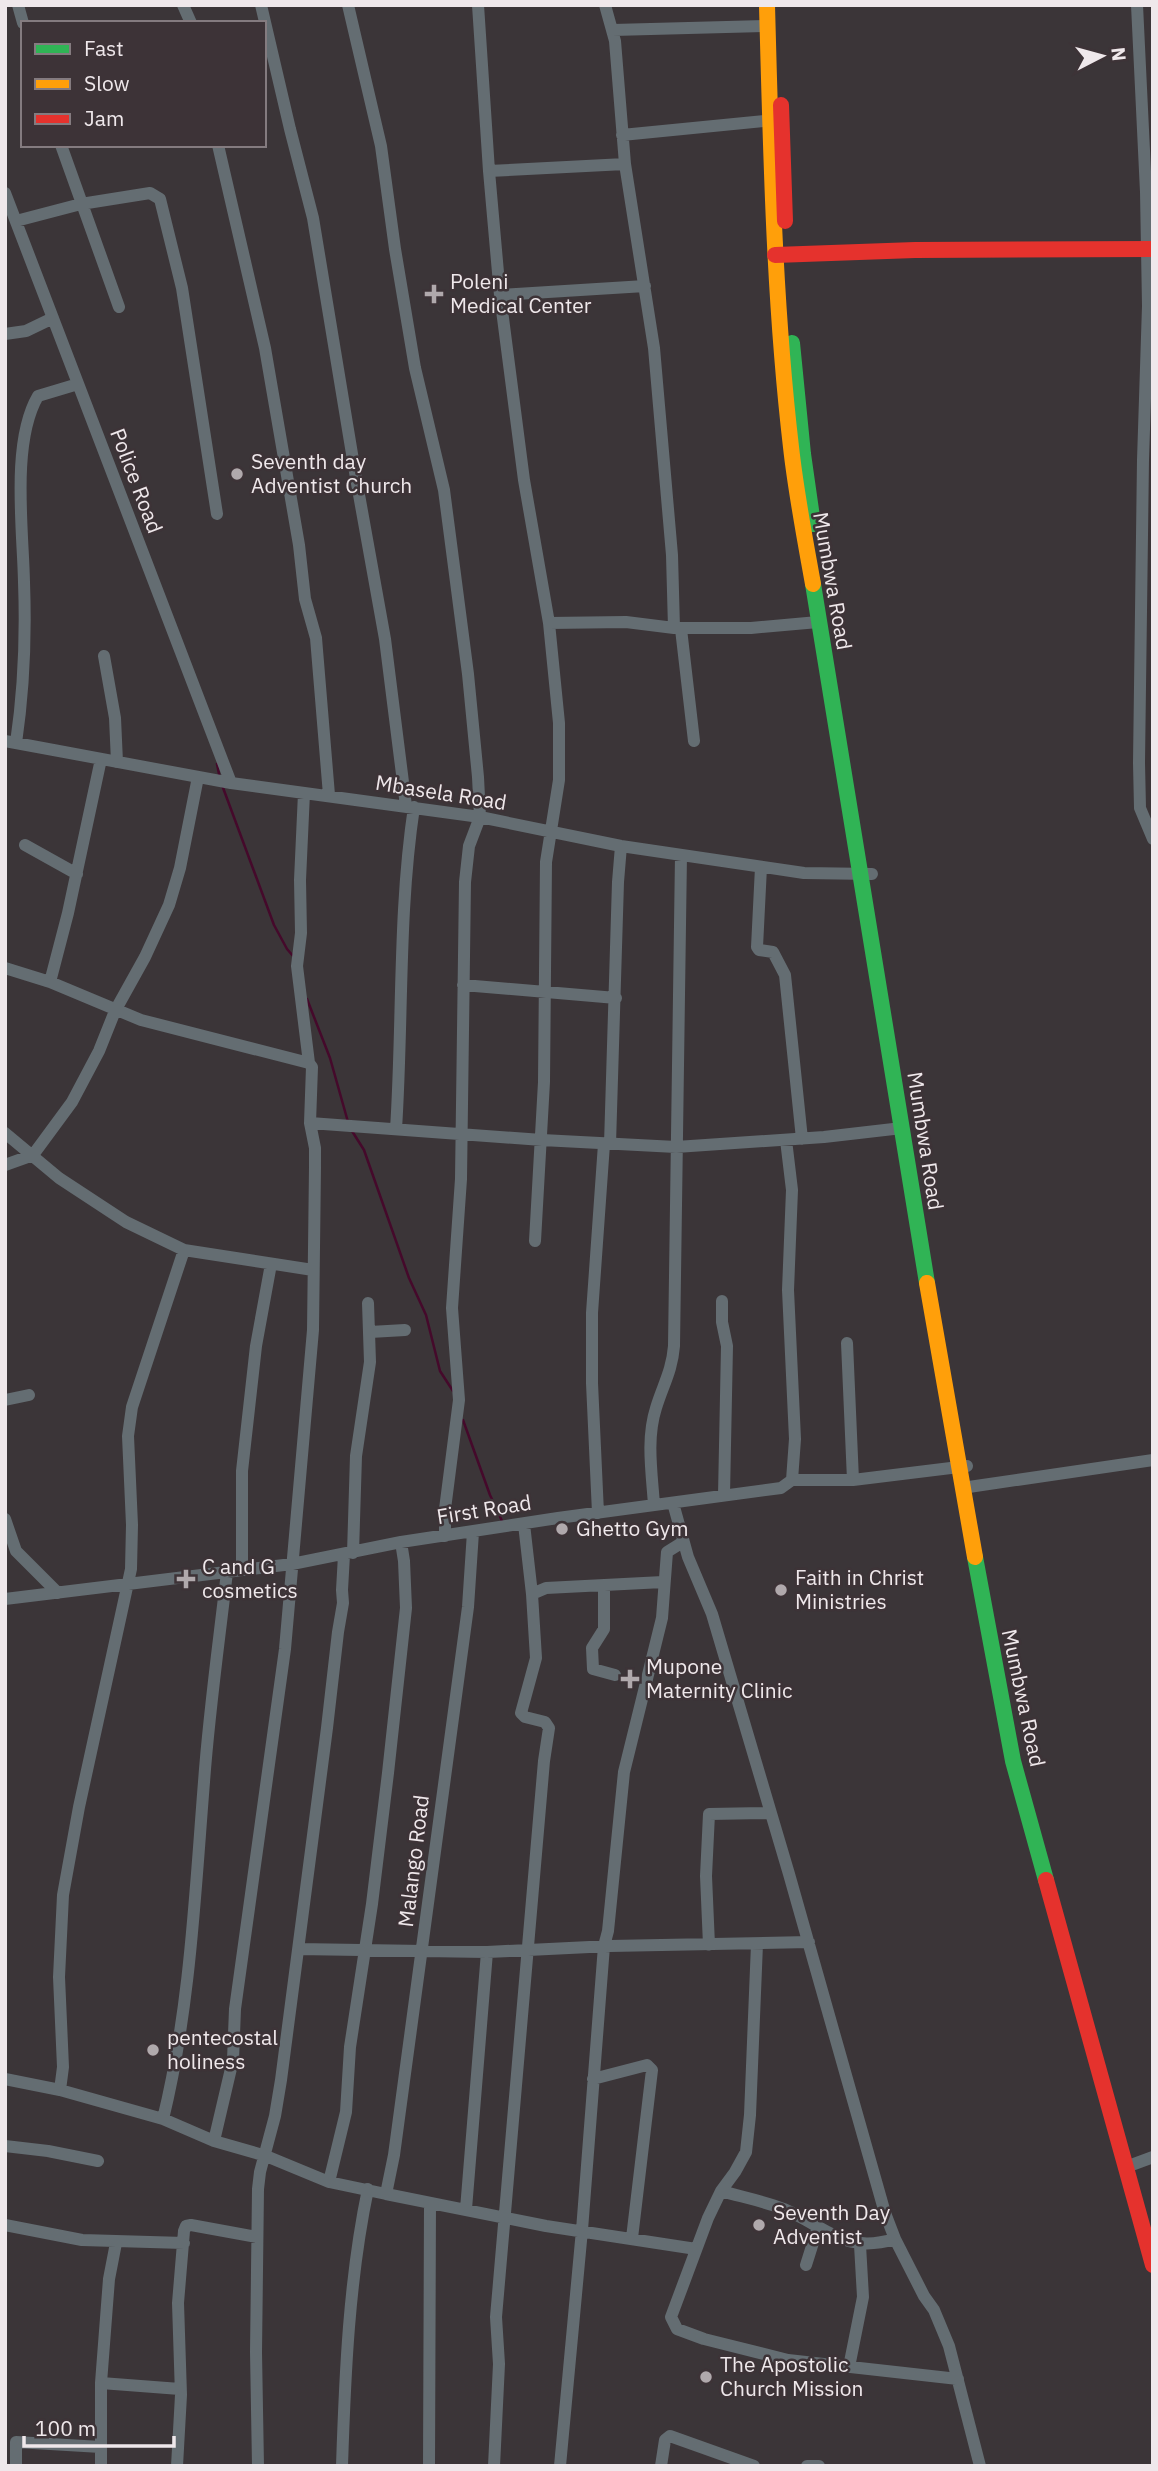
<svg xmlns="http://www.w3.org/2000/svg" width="1158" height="2471" viewBox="0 0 1158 2471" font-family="'IBM Plex Sans',sans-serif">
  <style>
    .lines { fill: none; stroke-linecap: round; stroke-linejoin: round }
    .stream { stroke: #45092b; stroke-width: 2.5 }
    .street { stroke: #646d72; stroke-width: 12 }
    .fast { stroke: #30b455; stroke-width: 16 }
    .slow { stroke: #ff9f0a; stroke-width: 16 }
    .jam { stroke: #e5322d; stroke-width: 16 }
    .poi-dot { fill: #b0a9ac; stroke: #3d3337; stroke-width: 2.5 }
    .labels { text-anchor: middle; stroke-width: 5; stroke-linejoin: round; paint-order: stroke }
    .poi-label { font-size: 21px; fill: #efe8eb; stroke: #3d3337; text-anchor: start }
    .street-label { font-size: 21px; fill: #efe8eb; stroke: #3d3337 }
  </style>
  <rect width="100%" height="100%" fill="#3b3538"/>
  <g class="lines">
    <path class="stream" d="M217 764 219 774
      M222 785 274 925 287 949 293 956
      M307 999 330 1058 348 1122
      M352 1131 364 1150 409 1278 426 1315 440 1371 453 1391
      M463 1420 490 1495 502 1521"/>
    <path class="street" d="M18 5 23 23
      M183 5 191 23
      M261 5 290 129 313 218 356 478 385 639 406 806
      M348 5 381 146 395 249 415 368 444 490 468 674 478 777 480 817 469 846 465 882 461 1179 452 1308 459 1400 445 1509V1536
      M478 5 489 171 500 295 524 480 549 623 559 723V780L546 862 544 1082 535 1241
      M605 5 615 41 625 164 654 348 672 555 674 628H751L818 622
      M1137 5 1146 192 1148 306 1143 460 1139 763 1140 808 1153 839
      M613 30 768 26
      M622 135 775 120
      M61 145 119 307
      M218 145 265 348 299 545 305 599 316 638 329 795
      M489 171 625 164
      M5 193 231 783
      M16 221 81 204 150 193 160 199 182 288 217 514
      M500 295 645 286
      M5 334 26 331 53 318
      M549 623 626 622 674 628
      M681 629 694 741
      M104 656 115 718 117 762
      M5 741 231 783 480 817 621 846 804 873 872 874
      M16 743C24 689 26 636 24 582 23 530 11 442 38 396L78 384
      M25 845 77 874
      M761 867 757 947 759 950 773 952 785 975 802 1139
      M5 968 50 982 141 1020 309 1063
      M50 982 68 913 101 759
      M463 985 616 998
      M310 1123 542 1140 676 1147 824 1137 902 1128
      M396 1129C403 1022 398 913 414 807
      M5 1133 59 1178 126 1222 184 1250
      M786 1140 792 1190 788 1290 795 1439 792 1480
      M610 1144 618 882 621 846
      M5 1165 33 1155 72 1102 99 1051 115 1011 145 957 169 905 180 868 198 777
      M722 1301V1322L727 1346 724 1495
      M370 1332 405 1330
      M847 1343 853 1480
      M5 1400 29 1395
      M962 1488 1153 1460
      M673 1503 688 1557 712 1614 789 1874 885 2213 895 2239 924 2296 934 2310 949 2346 980 2466
      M654 1505C652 1474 646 1439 656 1408 663 1385 672 1371 674 1346L681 855
      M598 1513 592 1383V1313L604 1144
      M5 1519 16 1551 58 1593
      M473 1532 468 1607 394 2155 386 2194 546 2226 696 2249
      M353 1553 356 1456 370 1362 368 1303
      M242 1569V1471L256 1346 271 1264
      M604 1585V1629L592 1648 593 1669 615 1675
      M532 1594 546 1588 663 1582
      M5 1599 292 1564 401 1542 558 1518 781 1488 792 1480H853L967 1466
      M757 1944 750 2115 746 2152 735 2172 721 2191 708 2218 671 2317 677 2329 704 2339 788 2360 958 2379
      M709 1945 706 1876 709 1814 771 1813
      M298 1949 487 1952 610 1946 809 1942
      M5 2079 60 2090 163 2119 214 2141 266 2156 329 2182 386 2194
      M593 2079 647 2065 652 2070 632 2238
      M60 2090 63 2067 59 1977 63 1895 79 1807 131 1569 132 1525 128 1436 132 1407 184 1250 313 1270
      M163 2119C190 2009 195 1894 204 1782 209 1712 219 1642 227 1572
      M214 2141 233 2060 235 2009 285 1649 313 1330 315 1167V1148L310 1123 312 1067 309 1063 297 966 301 933 300 880 304 793
      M5 2146 48 2151 98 2161
      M1126 2167 1153 2157
      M329 2182 346 2112 350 2047 372 1904 388 1773 406 1608 404 1561 401 1542
      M721 2191C742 2197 763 2201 784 2209 828 2228 844 2254 895 2239
      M466 2209 487 1952
      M5 2225 82 2240 184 2243
      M806 2265 818 2227
      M849 2367 863 2297 860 2245
      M101 2383 180 2389
      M16 2466V2442L101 2447
      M101 2466V2383L109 2279 116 2243
      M177 2466 181 2395 178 2303 184 2231 186 2226 191 2225 257 2237
      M258 2466 256 2352 258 2189 260 2172 275 2116 281 2080 327 1728 338 1632 343 1603 342 1590 344 1555
      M342 2466C345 2374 349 2279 368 2189
      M429 2466 430 2203
      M494 2466 499 2364 496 2317 544 1761 549 1728 545 1722 525 1717 521 1713 536 1658 532 1594 524 1524
      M560 2466 582 2230 604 1946 608 1931 624 1772 662 1618 667 1552 683 1542
      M661 2466 665 2440 670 2436 754 2466
      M807 2466H819"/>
    <path class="fast" d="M792 343 803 454 813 524
      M813 584 927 1283
      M975 1557 1013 1761 1046 1880"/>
    <path class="slow" d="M767 5C771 153 774 301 791 447 796 493 805 539 813 584
      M927 1283 975 1557"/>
    <path class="jam" d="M781 105 785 221
      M775 255 915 250 1153 249
      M1046 1880 1153 2265"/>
  </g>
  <g class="poi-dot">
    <path d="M430.5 283.5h7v7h7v7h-7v7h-7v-7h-7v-7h7z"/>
    <circle cx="237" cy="474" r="7"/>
    <circle cx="562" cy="1529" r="7"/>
    <path d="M182.5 1568.5h7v7h7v7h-7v7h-7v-7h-7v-7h7z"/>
    <circle cx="781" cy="1590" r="7"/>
    <path d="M626.5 1668.5h7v7h7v7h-7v7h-7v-7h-7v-7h7z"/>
    <circle cx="153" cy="2050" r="7"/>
    <circle cx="759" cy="2225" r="7"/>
    <circle cx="706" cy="2377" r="7"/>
  </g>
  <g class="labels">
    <g class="poi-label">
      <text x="450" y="289">Poleni<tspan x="450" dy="24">Medical Center</tspan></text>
      <text x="251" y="469">Seventh day<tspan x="251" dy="24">Adventist Church</tspan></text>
      <text x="576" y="1536">Ghetto Gym</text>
      <text x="202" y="1574">C and G<tspan x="202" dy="24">cosmetics</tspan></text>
      <text x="795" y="1585">Faith in Christ<tspan x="795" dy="24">Ministries</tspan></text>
      <text x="646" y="1674">Mupone<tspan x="646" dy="24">Maternity Clinic</tspan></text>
      <text x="167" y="2045">pentecostal<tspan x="167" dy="24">holiness</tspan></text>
      <text x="773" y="2220">Seventh Day<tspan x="773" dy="24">Adventist</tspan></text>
      <text x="720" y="2372">The Apostolic<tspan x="720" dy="24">Church Mission</tspan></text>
    </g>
    <g class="street-label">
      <text transform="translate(136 481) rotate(69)" y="7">Police Road</text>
      <text transform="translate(832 581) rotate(80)" y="7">Mumbwa Road</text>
      <text transform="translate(441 793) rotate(9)" y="7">Mbasela Road</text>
      <text transform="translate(925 1141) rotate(81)" y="7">Mumbwa Road</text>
      <text transform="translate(484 1510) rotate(-9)" y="7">First Road</text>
      <text transform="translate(1023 1698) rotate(78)" y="7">Mumbwa Road</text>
      <text transform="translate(414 1861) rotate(-83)" y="7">Malango Road</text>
    </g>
  </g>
  <rect width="1158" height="2471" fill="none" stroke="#efe8eb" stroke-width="14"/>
  <rect x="21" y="21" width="245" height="126" fill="#3d3337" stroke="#847b7f" stroke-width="2"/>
  <rect x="35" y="44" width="35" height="10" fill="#30b455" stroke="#847b7f" stroke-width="2"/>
  <text x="84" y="56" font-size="21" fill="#efe8eb">Fast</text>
  <rect x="35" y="79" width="35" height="10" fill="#ff9f0a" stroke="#847b7f" stroke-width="2"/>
  <text x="84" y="91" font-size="21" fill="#efe8eb">Slow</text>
  <rect x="35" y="114" width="35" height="10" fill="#e5322d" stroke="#847b7f" stroke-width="2"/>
  <text x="84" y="126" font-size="21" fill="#efe8eb">Jam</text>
  <g transform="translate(1102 56) rotate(84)" stroke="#3d3337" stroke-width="5" paint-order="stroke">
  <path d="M0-5L12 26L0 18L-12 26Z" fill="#efe8eb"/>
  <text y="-10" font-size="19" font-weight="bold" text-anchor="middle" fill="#efe8eb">N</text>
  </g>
  <path d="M24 2436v10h150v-10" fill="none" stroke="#efe8eb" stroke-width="3.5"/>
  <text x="35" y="2436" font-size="21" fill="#efe8eb" stroke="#3d3337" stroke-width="5" paint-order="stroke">100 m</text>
</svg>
